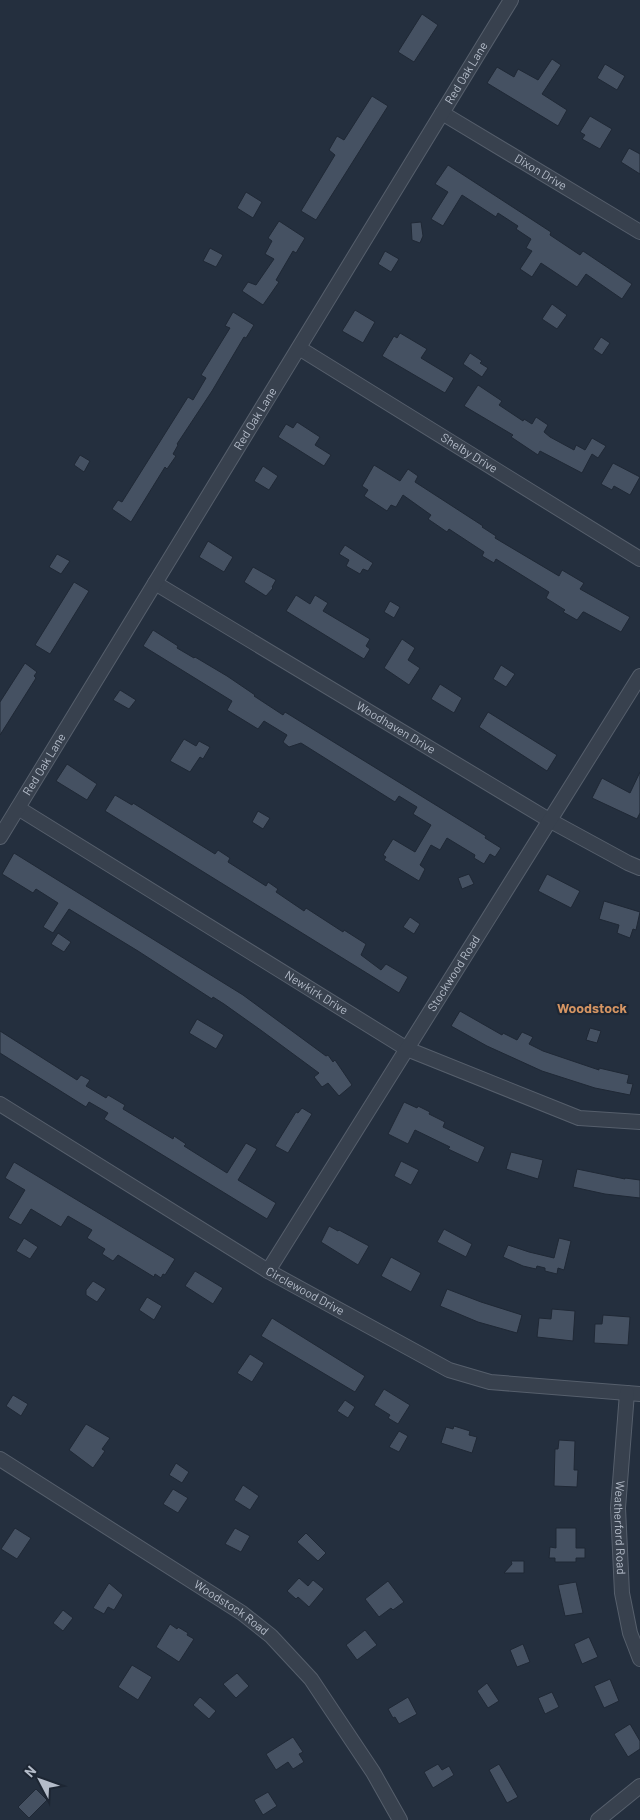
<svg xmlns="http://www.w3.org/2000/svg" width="640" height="1820" viewBox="0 0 640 1820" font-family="Barlow,sans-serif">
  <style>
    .building { fill: #455162; stroke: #1f2835 }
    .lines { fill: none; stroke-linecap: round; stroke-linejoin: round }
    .street-casing { stroke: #565f6c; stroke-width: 16 }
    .street { stroke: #38414e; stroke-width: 14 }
    .labels { text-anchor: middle; stroke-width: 4.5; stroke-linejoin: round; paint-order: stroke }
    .street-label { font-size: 12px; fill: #b4bcc9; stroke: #1d2633 }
    .neighbourhood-label { font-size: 14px; font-weight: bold; fill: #d59563; stroke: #1d2633 }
  </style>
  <rect width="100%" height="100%" fill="#242f3e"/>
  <path class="building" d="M422 14 438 25 414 62 398 52Z
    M552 59 561 65 542 94 567 110 558 126 487 83 497 67 514 77 518 69 538 80Z
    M605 64 625 76 617 90 597 78Z
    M372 96 388 106 316 220 301 211 335 155 329 150 337 136 344 140Z
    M590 116 612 129 600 149 582 139 585 135 580 132Z
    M629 148 640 154V174L621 162Z
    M448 165 551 232 550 235 580 255 583 251 632 284 622 299 586 274 577 287 541 263 532 277 520 269 532 251 526 248 531 239 516 229 518 226 498 213 496 217 462 195 443 226 431 219 448 192 435 184Z
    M246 192 262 202 253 218 237 208Z
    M279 221 305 238 296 253 293 251 276 280 279 282 263 305 242 291 248 282 256 285 274 259 265 254 272 241 268 238Z
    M421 222 423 236 420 243 412 240 411 223Z
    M210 248 223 255 216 267 203 261Z
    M385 251 399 259 391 272 378 264Z
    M552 304 567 315 557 329 542 319Z
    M355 310 375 322 363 343 342 331Z
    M233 312 254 325 246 338 244 337 212 391 177 444 178 445 173 454 176 456 167 469 165 467 131 522 112 509 118 500 122 502 188 397 193 400 206 378 201 375 230 328 225 326Z
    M400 333 427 349 421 358 454 378 445 393 382 356 394 336 397 338Z
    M601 337 610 343 602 355 593 349Z
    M470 353 482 361 480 363 488 368 482 377 463 364Z
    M478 385 502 401 499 405 523 421 524 419 532 424 536 417 548 425 544 432 550 437 574 450 576 445 585 450 592 438 606 446 598 458 592 454 582 473 540 451 538 455 511 437 513 435 464 406Z
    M297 422 320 437 315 445 331 455 324 466 278 437 286 424 293 428Z
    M80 455 90 461 84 472 74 465Z
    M613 463 640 477 630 495 614 486 612 490 601 484Z
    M374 465 400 481 408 469 418 476 415 482 483 526 482 527 496 536 495 538 559 576 562 570 584 583 580 589 630 617 621 632 584 612H583L577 620 563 612 565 610 546 598 549 592 496 559 494 563 482 556 484 552 449 529 447 532 428 519 431 515 403 495 396 507 391 505 387 511 364 496 368 490 362 486Z
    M263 466 278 476 269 490 254 481Z
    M208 541 233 557 224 572 199 557Z
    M345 545 373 563 368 571 363 569 360 574 346 566 349 560 339 554Z
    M57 554 70 561 61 574 49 567Z
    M253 567 276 580 272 587 273 588 266 596 244 582Z
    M74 582 89 591 50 654 35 645Z
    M296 595 310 604 315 595 328 603 323 611 370 639 366 646 370 649 364 659 286 611Z
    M390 601 400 607 394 618 384 612Z
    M153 630 178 646 177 648 194 658 195 657 227 676 255 695 254 696 283 715 285 712 486 836 485 838 501 848 495 857 490 854 484 864 474 858 475 855 447 838 440 850 431 845 420 865 425 869 419 881 384 860 386 857 383 855 393 839 415 852 431 825 413 814 417 807 399 796 395 802 301 743 289 747 283 742 287 735 264 721 258 729 227 710 232 701 143 646Z
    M402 639 415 648 408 660 420 668 409 685 384 668Z
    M25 663 37 672 34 676 36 678 0 735V702Z
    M501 665 515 674 506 687 493 679Z
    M440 684 462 698 454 713 431 699Z
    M120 690 136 700 129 709 113 700Z
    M488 712 557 755 547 771 479 727Z
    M184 739 196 746 199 741 210 747 203 759 200 757 190 772 170 761Z
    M67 764 97 784 87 800 56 781Z
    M640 772V813L637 819 592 798 602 778 630 793Z
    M115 795 132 805 133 803 215 854 218 850 230 858 228 862 266 886 268 882 278 889 276 892 304 911 306 908 343 932 344 930 366 944 361 955 381 970 386 964 408 977 399 993 105 811Z
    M258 811 270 818 263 829 252 822Z
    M14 853 243 995 326 1056 328 1055 333 1062 335 1060 352 1085 339 1096 328 1083 322 1087 314 1077 319 1073 262 1031 224 1004 213 997 212 999 138 951 69 909 53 933 43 927 58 903 36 889 33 893 2 874Z
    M469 874 474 884 462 889 458 878Z
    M547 874 580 891 571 908 538 891Z
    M604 901 640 912 636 930 633 929 630 938 617 933 619 925 599 919Z
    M410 917 420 924 414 934 403 927Z
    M58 933 71 942 64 952 51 944Z
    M460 1011 502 1035 503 1033 517 1040 522 1032 533 1037 529 1044 543 1051 599 1070V1068L629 1075 627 1083 633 1084 630 1095 595 1088 542 1071 487 1046 451 1026Z
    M197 1019 224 1035 216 1049 189 1033Z
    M590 1028 601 1031 597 1043 586 1040Z
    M0 1031 77 1080 81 1075 90 1080 86 1086 106 1098 108 1095 125 1105 123 1109 173 1139 174 1136 186 1144 184 1146 227 1173 246 1143 257 1149 238 1180 276 1203 267 1219 104 1119 108 1113 89 1102 86 1107 0 1053Z
    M404 1102 417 1108 418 1106 430 1112 429 1114 445 1122 443 1127 485 1147 478 1163 448 1149 450 1147 415 1130 408 1144 388 1134Z
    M302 1108 312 1114 288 1153 275 1146 296 1112 298 1113Z
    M511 1152 543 1160 538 1179 506 1169Z
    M401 1161 419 1170 411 1185 394 1176Z
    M14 1162 175 1259 165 1275 163 1274 161 1278 155 1274 154 1277 118 1255 113 1261 102 1254 105 1249 87 1238 92 1230 68 1216 61 1227 31 1209 21 1225 8 1218 25 1190 5 1178Z
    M577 1169 625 1179V1178L640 1180V1198L605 1194 573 1187Z
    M329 1226 338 1231 339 1230 369 1246 358 1265 321 1242Z
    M444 1229 472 1244 466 1257 437 1242Z
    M24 1238 38 1247 30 1259 16 1251Z
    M559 1238 571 1241 564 1270 558 1268 557 1274 545 1271V1268L537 1266 536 1269 523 1266 503 1257 508 1245 529 1252 554 1258Z
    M391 1257 421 1273 411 1292 381 1276Z
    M195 1271 223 1288 213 1304 185 1286Z
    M93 1281 106 1289 97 1302 86 1295V1290Z
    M447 1289 481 1302 522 1315 517 1333 478 1322 440 1306Z
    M147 1297 162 1306 154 1320 139 1310Z
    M552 1309 575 1311 573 1341 537 1337 539 1318 551 1319Z
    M603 1315 630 1317 628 1345 594 1343 595 1324H602Z
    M272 1318 365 1376 355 1392 261 1336Z
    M250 1354 264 1363 252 1382 237 1373Z
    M384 1389 410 1405 398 1424 388 1418 390 1415 374 1405Z
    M13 1395 28 1404 21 1416 6 1406Z
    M345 1400 355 1407 348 1418 337 1411Z
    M86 1424 110 1438 102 1449 105 1451 93 1468 69 1450Z
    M454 1426 470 1431 469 1435 477 1437 472 1453 441 1443 446 1427 453 1429Z
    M399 1431 408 1436 399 1452 389 1447Z
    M559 1440 575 1441 574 1470H578L577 1487 554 1486 555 1449H558Z
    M176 1463 189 1472 182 1483 169 1475Z
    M243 1485 259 1496 250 1510 234 1500Z
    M173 1489 188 1498 178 1513 163 1504Z
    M15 1528 31 1538 17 1559 1 1549Z
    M235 1528 250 1536 241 1552 225 1544Z
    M556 1528H576V1548H585V1558H576V1562H555V1558H549L550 1547 556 1548Z
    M306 1533 326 1553 318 1561 297 1542Z
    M511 1561H524V1573H504L512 1564Z
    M299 1578 308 1586 313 1580 324 1589 309 1607 298 1597 296 1599 287 1591Z
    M388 1581 404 1602 393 1610 391 1608 379 1617 365 1599Z
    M576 1582 583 1613 565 1616 558 1585Z
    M109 1583 123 1595 114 1610 108 1607 104 1614 93 1608Z
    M63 1610 73 1618 63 1631 53 1623Z
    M170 1624 177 1629 178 1627 188 1633 187 1635 194 1639 179 1662 156 1647Z
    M365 1630 377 1645 357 1660 346 1645Z
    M589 1637 598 1657 582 1664 574 1644Z
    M523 1644 530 1662 517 1667 510 1650Z
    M132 1665 152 1677 138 1700 118 1687Z
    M237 1673 249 1686 236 1698 223 1684Z
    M610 1679 619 1701 604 1708 594 1686Z
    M487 1683 499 1701 488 1708 477 1691Z
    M552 1692 559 1707 545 1714 538 1698Z
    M200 1697 216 1711 209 1719 193 1705Z
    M408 1697 417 1714 399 1724 395 1717 393 1718 388 1709Z
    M630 1724 640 1741V1749L628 1757 614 1734Z
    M293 1737 303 1752 299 1754 304 1762 293 1769 288 1762 276 1770 266 1754Z
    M438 1764 442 1770 449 1766 454 1775 433 1788 424 1772Z
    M499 1764 518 1797 507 1803 489 1770Z
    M36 1789 47 1800 29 1818 18 1807Z
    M268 1792 277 1806 263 1815 254 1800Z"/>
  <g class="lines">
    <g class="street-casing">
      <g id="street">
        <path id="s1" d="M442 113 640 232"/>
        <path id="s2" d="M299 348 640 559"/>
        <path id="s3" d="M155 583 549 820 628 863 640 868"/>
        <path id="s4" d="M18 808 407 1049 579 1118 640 1122"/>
        <path id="s5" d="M0 837 511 0"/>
        <path id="s6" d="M0 1104 268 1271 449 1370 490 1382 640 1394"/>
        <path id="s7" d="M268 1271 640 676"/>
        <path id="s8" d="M627 1393 618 1508 622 1593 630 1633 640 1659"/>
        <path id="s9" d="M0 1459 242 1613 271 1636 311 1679 373 1772 400 1820"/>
        <path d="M598 1820 640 1786"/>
      </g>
    </g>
    <use href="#street" class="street"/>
  </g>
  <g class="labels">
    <g class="street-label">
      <text dy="4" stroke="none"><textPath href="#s5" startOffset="895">Red Oak Lane</textPath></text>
      <text dy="4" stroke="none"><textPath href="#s1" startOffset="115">Dixon Drive</textPath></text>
      <text dy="4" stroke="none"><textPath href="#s5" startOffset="490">Red Oak Lane</textPath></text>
      <text dy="4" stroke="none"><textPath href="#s2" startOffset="200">Shelby Drive</textPath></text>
      <text dy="4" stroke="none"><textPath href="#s3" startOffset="281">Woodhaven Drive</textPath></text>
      <text dy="4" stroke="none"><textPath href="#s5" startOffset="85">Red Oak Lane</textPath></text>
      <text dy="4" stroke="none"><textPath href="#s7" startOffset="351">Stockwood Road</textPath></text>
      <text dy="4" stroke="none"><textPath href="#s4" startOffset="351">Newkirk Drive</textPath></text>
      <text dy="4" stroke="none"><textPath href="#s6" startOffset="358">Circlewood Drive</textPath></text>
      <text dy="4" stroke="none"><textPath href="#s8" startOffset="135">Weatherford Road</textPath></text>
      <text dy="4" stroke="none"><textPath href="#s9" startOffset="275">Woodstock Road</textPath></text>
    </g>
    <g class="neighbourhood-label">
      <text x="592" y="1013">Woodstock</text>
    </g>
  </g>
  <g transform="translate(40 1780) rotate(311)" stroke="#1d2633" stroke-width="4" paint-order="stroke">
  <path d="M0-4L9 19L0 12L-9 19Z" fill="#b4bcc9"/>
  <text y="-8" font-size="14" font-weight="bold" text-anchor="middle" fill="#b4bcc9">N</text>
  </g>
</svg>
